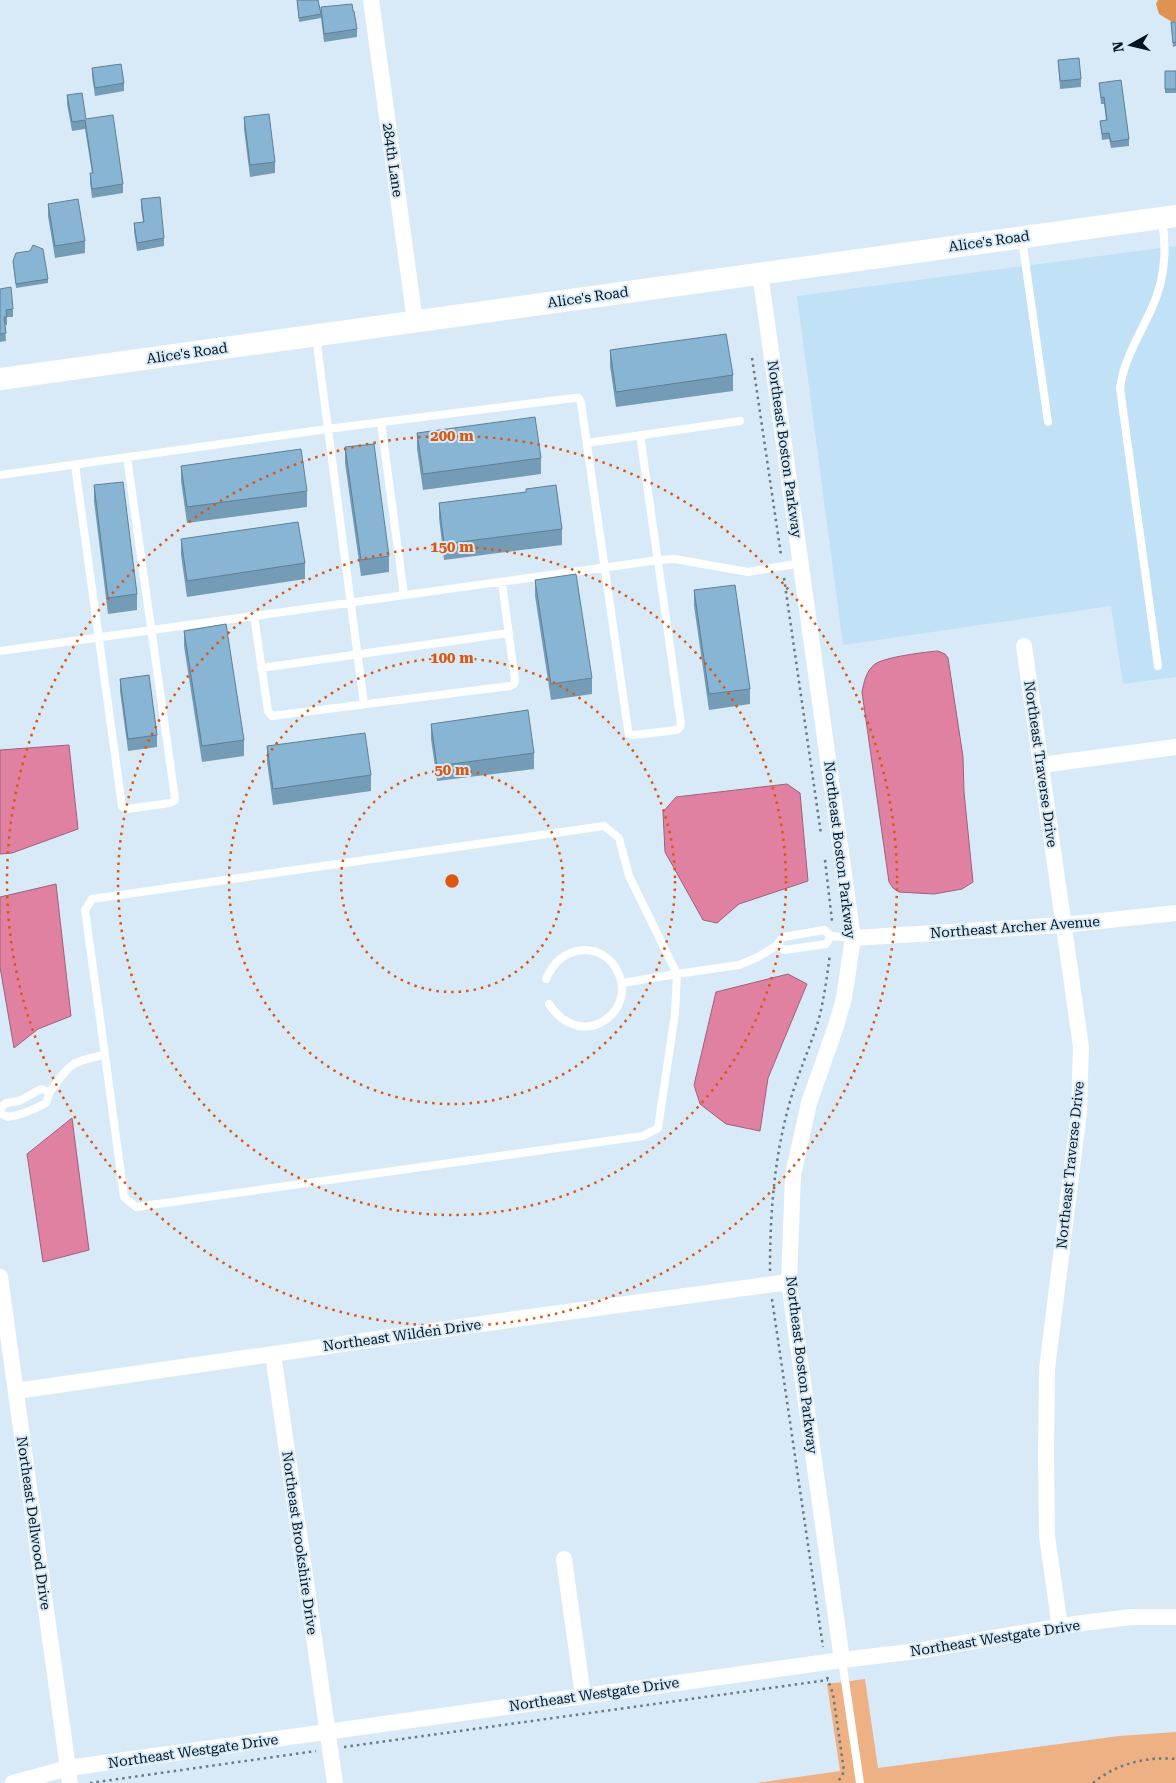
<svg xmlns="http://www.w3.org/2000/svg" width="1176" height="1783" viewBox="0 0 1176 1783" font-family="'Roboto Serif',serif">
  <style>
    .built { fill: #c1e1f7 }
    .green { fill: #edb183 }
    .forest { fill: #df9252 }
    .water { fill: #e181a2; stroke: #9e607b }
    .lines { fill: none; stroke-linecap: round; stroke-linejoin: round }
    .path { stroke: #677985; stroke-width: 2.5; stroke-dasharray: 2.5 4; stroke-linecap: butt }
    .service { stroke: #fff; stroke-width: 8 }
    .minor { stroke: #fff; stroke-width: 16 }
    .secondary { stroke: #fff; stroke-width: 22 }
    .wall { fill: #759cb6 }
    .building { fill: #88b5d4; stroke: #5f7f94 }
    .ring { fill: none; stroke: #dd560d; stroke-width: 2.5; stroke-dasharray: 2.5 5 }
    .labels { text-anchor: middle; stroke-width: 4; stroke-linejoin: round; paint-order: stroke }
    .street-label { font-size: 14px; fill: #03141f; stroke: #d8eaf7 }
    .centre { fill: #dd560d; stroke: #d8eaf7; stroke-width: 2.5 }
    .ring-label { font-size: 15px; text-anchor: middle; font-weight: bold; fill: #dd560d; stroke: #d8eaf7; stroke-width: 4; stroke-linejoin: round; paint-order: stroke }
  </style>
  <rect width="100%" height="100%" fill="#d8eaf7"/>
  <path class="built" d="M1176 246V677L1123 684 1111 606 843 645 797 296Z"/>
  <path class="green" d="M865 1679 878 1768 1119 1736 1176 1732V1783H756L840 1771 827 1684Z"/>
  <path class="forest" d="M1158 0H1176V21L1172 22 1159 14 1156 4Z"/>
  <path class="water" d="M938 651 945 654 948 658 963 757 964 792 973 882 962 889 934 894 899 892 893 888 889 882 862 692C864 682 866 671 875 664 885 657 925 652 938 651Z
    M69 745 78 829 12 853 0 854V750Z
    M787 784 800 793 808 881 739 904 717 923 703 920 665 852 663 812 676 797Z
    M56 884 71 1016 38 1029 14 1048 0 967V897Z
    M788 974 807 984 768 1078 760 1131 726 1124 700 1104 694 1085 716 992Z
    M72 1118 89 1250 43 1262 27 1154Z"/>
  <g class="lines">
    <path class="path" d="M752 358 781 555
      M784 578 821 834
      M825 860 832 921
      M770 1271C770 1214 774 1159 789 1105 797 1076 809 1050 818 1022 824 1000 827 977 830 954
      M772 1299 823 1647
      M827 1677 833 1694 844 1771 842 1776 837 1783
      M344 1747 828 1680
      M90 1783 316 1751
      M1093 1783C1116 1764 1147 1756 1176 1759"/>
    <path class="service" d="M1022 239 1048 422
      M316 337 364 704
      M381 422 404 595
      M587 443 740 421
      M75 465 122 806 127 809 170 803 174 801 175 798 127 457
      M0 475 327 429 574 398H579L581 403 628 730 629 734 633 735 677 730 680 727 681 724 640 435
      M254 616 268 711 272 716 510 686 514 684 515 680 502 583
      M0 651 659 560 675 559 748 572 801 563
      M1158 666 1120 388C1124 359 1139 336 1151 310 1165 281 1167 250 1162 220
      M261 668 509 633
      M824 930 831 936 826 944 785 950 776 946 783 937Z
      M831 936 853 938
      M546 979C554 962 564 952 583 950 594 949 606 955 613 964 645 1007 583 1056 549 1004
      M105 1055 85 910 92 899 604 826 619 838 629 876 677 974 622 983
      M50 1092C70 1064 71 1061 105 1055L124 1197 136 1207 643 1136 658 1128 675 1014 677 974 739 965 758 957 776 946
      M0 1109 6 1103 19 1101 41 1089 50 1092 46 1103C33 1110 22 1115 8 1117L0 1113
      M842 1660 860 1783"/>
    <path class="minor" d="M371 0 415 321
      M760 273 853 938 844 998 836 1026 809 1103 793 1175 789 1282 842 1660
      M1024 646 1081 1047 1079 1111 1047 1369 1046 1455 1047 1536 1060 1627
      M1041 765 1176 747
      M853 938 1063 925 1176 913
      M0 1277 70 1783
      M273 1354 335 1783
      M16 1391 530 1317 789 1282
      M564 1559 583 1696
      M13 1783 68 1768 842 1660 917 1651 1075 1624 1131 1617H1176"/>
    <path class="secondary" d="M0 379 1176 216"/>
  </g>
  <path class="wall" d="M297 0H318L321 13V7L353 11 357 29V37L324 42 321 18 299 22Z
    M1171 22H1176V46L1173 47Z
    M1058 60 1081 79V87L1060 89Z
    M92 68 124 83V91L95 96 92 76Z
    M1165 71H1176V93H1165Z
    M1099 83 1129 139V146L1111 148 1109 139 1102 140 1100 121 1106 120 1104 104H1101Z
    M67 95 86 119 123 184V193L92 198 90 182V173H92L85 129 72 131 67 104Z
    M244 117 275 162V173L250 177 244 129Z
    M141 199 164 238V246L137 251 134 231V223L143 222 141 207Z
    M48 204 85 241V253L55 258 48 216Z
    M13 261 48 279V283L16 288Z
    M0 289 13 309V317H7V325H5L6 341 0 342Z
    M610 350 733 375V391L616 407 610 366Z
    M417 433 541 458V474L423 490 417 449Z
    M345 447 389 556V572L361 576 345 463Z
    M181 466 307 491V507L187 523 181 481Z
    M94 485 137 594V610L108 614 94 501Z
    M439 503 562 529V545L444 560 439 518Z
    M181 539 305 563V579L187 597 181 555Z
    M535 580 592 678V694L551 700 535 596Z
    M694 590 750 689V704L709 710 694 606Z
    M184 631 244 740V756L202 762 184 646Z
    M120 679 157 735V747L128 751 120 691Z
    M431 724 534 753V769L437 781 431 739Z
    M267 746 371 775V791L273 805 267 762Z"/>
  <path class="building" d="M297 0H318L321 14 299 18Z
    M352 4 353 11H354L357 29 324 34 321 7Z
    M1171 22H1176V42L1173 43Z
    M1079 58 1081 79 1060 81 1058 60Z
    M121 64 124 83 95 88 92 68Z
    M1165 71H1176V89H1165Z
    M1121 80 1129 139 1111 142 1109 133 1102 134 1100 121 1107 120 1104 97 1101 98 1099 83Z
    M82 93 86 119 113 115 123 184 92 189 90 173H93L85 120 72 122 67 95Z
    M269 114 275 162 250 165 244 117Z
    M160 197 164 238 137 243 134 223 144 222 141 199Z
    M78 199 85 241 55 246 48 204Z
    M33 245 43 249 48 279 16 284 13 261 16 253 30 251Z
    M11 287 13 309 6 310 7 317H4L6 333 0 334V289Z
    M726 334 733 375 616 392 610 350Z
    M535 417 541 458 423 474 417 433Z
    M374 444 389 556 361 560 345 447Z
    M301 449 307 491 187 507 181 466Z
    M123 482 137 594 108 598 94 485Z
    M556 485 562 529 444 544 439 503 526 492V489Z
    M298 522 305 563 187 581 181 539Z
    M576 574 592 678 551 684 535 580Z
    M735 585 750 689 709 694 694 590Z
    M226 624 244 740 202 746 184 631Z
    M149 675 157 735 128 739 120 679Z
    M528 710 534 753 437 766 431 724Z
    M365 733 371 775 273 789 267 746Z"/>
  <g class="ring">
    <circle cx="452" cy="881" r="111"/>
    <circle cx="452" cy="881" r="223"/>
    <circle cx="452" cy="881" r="334"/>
    <circle cx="452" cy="881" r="445"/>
  </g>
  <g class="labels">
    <g class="street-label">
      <text transform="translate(393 160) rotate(82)" y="5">284th Lane</text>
      <text transform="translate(989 241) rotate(-8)" y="5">Alice's Road</text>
      <text transform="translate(588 297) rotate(-8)" y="5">Alice's Road</text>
      <text transform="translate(187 353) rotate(-8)" y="5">Alice's Road</text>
      <text transform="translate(785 449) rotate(82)" y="5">Northeast Boston Parkway</text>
      <text transform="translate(1041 764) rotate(82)" y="5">Northeast Traverse Drive</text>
      <text transform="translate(840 850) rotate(83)" y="5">Northeast Boston Parkway</text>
      <text transform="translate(1015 927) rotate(-4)" y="5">Northeast Archer Avenue</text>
      <text transform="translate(1070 1165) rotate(-84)" y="5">Northeast Traverse Drive</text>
      <text transform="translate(402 1335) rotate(-8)" y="5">Northeast Wilden Drive</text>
      <text transform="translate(802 1365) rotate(83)" y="5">Northeast Boston Parkway</text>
      <text transform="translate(34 1523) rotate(82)" y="5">Northeast Dellwood Drive</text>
      <text transform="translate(300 1543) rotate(82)" y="5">Northeast Brookshire Drive</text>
      <text transform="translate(995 1638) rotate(-9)" y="5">Northeast Westgate Drive</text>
      <text transform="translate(594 1694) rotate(-8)" y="5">Northeast Westgate Drive</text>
      <text transform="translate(193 1751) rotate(-8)" y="5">Northeast Westgate Drive</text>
    </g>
  </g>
  <circle cx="452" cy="881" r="8" class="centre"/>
  <g class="ring-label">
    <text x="452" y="441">200 m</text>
    <text x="452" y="552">150 m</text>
    <text x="452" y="663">100 m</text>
    <text x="452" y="775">50 m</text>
  </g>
  <g transform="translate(1131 45) rotate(262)" stroke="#d8eaf7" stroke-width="4" paint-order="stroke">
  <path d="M0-4L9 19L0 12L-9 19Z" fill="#03141f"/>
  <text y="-8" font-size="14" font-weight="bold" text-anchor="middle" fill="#03141f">N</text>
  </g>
</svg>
